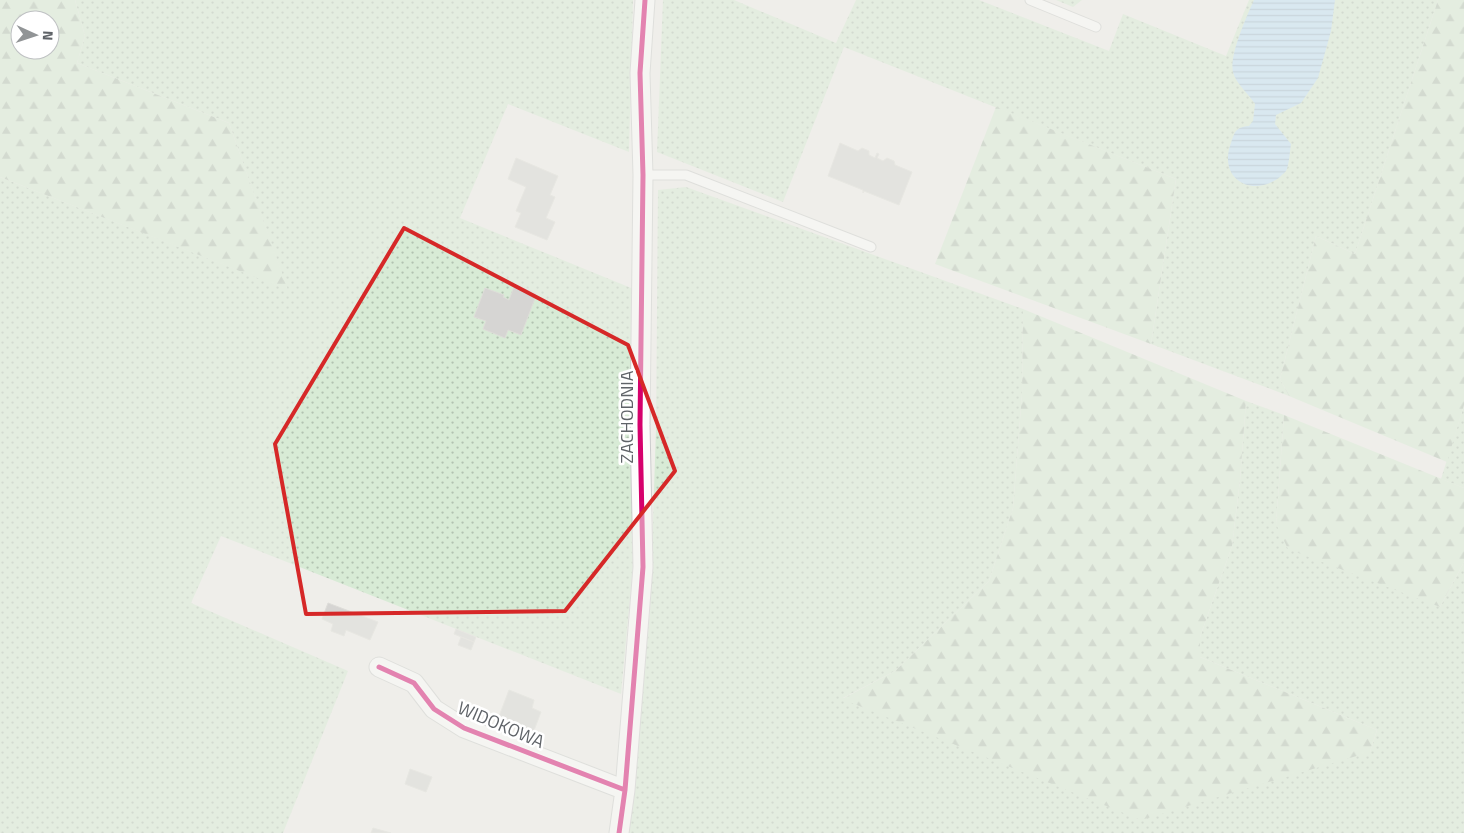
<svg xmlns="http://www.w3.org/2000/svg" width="1464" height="833" viewBox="0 0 1464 833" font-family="'Titillium Web',sans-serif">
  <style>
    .grass { fill: url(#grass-dots) }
    .forest { fill: url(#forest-firs); fill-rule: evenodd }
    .water { fill: url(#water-rules) }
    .building { fill: #d6d5d3; stroke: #deddd9 }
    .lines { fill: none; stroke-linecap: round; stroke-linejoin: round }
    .lane-casing { stroke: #cbcccc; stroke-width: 11 }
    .street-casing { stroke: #cbcccc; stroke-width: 21 }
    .lane { stroke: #fdfcfc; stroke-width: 9 }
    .street { stroke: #fdfcfc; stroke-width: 19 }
    .cycleway-casing { stroke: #fff; stroke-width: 8 }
    .cycleway { stroke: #d6006c; stroke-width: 5 }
    .marked { fill: none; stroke: #d62828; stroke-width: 4; stroke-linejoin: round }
    .labels { text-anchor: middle; stroke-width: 5; stroke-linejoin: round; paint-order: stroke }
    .street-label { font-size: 18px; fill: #5f6368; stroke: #fff }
  </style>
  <defs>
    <pattern id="grass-dots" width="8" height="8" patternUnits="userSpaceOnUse" patternTransform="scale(1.25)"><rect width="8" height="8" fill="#d8ebd6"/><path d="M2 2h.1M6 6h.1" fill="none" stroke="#b2c2b1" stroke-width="1.8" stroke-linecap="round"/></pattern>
    <pattern id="forest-firs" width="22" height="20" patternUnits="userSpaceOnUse" patternTransform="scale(1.25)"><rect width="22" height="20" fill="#d8ebd6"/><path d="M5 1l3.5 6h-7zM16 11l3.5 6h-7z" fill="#b2c2b1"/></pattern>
    <pattern id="water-rules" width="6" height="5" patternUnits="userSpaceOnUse" patternTransform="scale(1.25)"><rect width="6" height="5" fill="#bfe0f9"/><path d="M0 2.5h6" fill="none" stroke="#9eb9cd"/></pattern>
  </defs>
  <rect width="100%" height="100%" fill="#efeeea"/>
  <path class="grass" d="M75 0H633L629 152 508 104 460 218 636 290 633 566 621 694 221 536 191 603 348 671 283 833H0V177L287 289 229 123 77 63 85 36Z
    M663 0H734L836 43 856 0H979L1109 51 1123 14 1226 56 1249 0H1438L1355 254 1316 236 1280 379 1289 396 1151 344 1176 179 844 47 783 202 657 152Z
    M1056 0H1082L1073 7Z
    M686 187 1023 309 1022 394 1013 508 989 581 895 671 843 698 1370 752 1377 730 1200 657V637L1232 546 1240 480 1246 401 1284 415 1276 524 1440 607 1464 562V833H625L650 612 656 429 658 190Z
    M1464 405V488L1441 479Z"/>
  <path class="forest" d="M0 0H75L85 36 77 63 229 123 288 290 0 177ZM20 20H50V50H20Z
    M1438 0H1464V405L1447 462 1289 396 1280 379 1316 236 1355 254Z
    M996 107 1176 179 1151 344 935 264Z
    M1023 309 1246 401 1240 480 1232 546 1200 637V657L1377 730 1370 752 1141 820 842 699 895 671 989 581 1013 508 1022 394Z
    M1284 415 1464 488V562L1440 607 1288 549 1276 524Z"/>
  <path class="water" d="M1254 0H1335L1331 31 1318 78 1301 103 1276 115 1275 124 1291 144C1290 150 1289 166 1286 171 1285 173 1282 174 1281 176 1254 199 1217 180 1231 143 1235 131 1236 127 1249 126L1253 121 1255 104C1249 94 1236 84 1233 72 1229 55 1247 16 1254 0Z"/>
  <path class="building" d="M840 143 858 151 862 148 869 151V155L875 158 877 153 879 154 877 158 883 161 887 158 894 161 895 165 912 172 899 205 864 191 863 193V190L828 176Z
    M516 158 558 176 550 195 555 197 546 218 555 222 547 240 515 227 521 213 516 211 526 187 508 179Z
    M515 284 537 293 521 335 508 330 505 338 483 329 486 321 474 317 485 288 504 295 503 297 509 300Z
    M328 603 378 622 370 640 346 630 344 636 331 631 333 624 322 619Z
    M456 629 476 637 474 642 454 634Z
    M461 637 474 642 471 650 458 645Z
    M509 690 534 700 532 708 541 712 533 733 498 719Z
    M410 769 432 777 426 792 405 784Z
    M373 828 391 833H371Z"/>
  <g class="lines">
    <g class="lane-casing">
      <path id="lane" d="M1030 0 1096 27
        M643 175H686L871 247"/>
    </g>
    <g class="street-casing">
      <path id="street" d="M379 667 414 683 434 709 464 728 625 790
        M619 833 625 790 643 567 640 425 643 175 640 73 645 0"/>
    </g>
    <use href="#lane" class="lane"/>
    <use href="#street" class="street"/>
    <g class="cycleway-casing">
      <path id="cycleway" d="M379 667 414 683 434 709 464 728 625 790
        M619 833 625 790 643 567 640 425 643 175 640 73 645 0"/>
    </g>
    <use href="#cycleway" class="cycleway"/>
  </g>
  <path d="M0 0H1464V833H0ZM404 228 628 345 675 471 565 611 306 614 275 444Z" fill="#efeeea" fill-opacity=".55" fill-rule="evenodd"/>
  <path class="marked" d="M404 228 628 345 675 471 565 611 306 614 275 444Z"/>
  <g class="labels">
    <g class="street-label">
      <text transform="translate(627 417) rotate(-90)" y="6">ZACHODNIA</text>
      <text transform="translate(501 725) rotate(23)" y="6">WIDOKOWA</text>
    </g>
  </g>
  <g transform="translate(35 35) rotate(93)"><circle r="24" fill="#ffffff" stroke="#bfc1c3"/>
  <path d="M0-4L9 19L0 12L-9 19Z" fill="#919496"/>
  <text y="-8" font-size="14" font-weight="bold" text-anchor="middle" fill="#5f6368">N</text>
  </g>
</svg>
